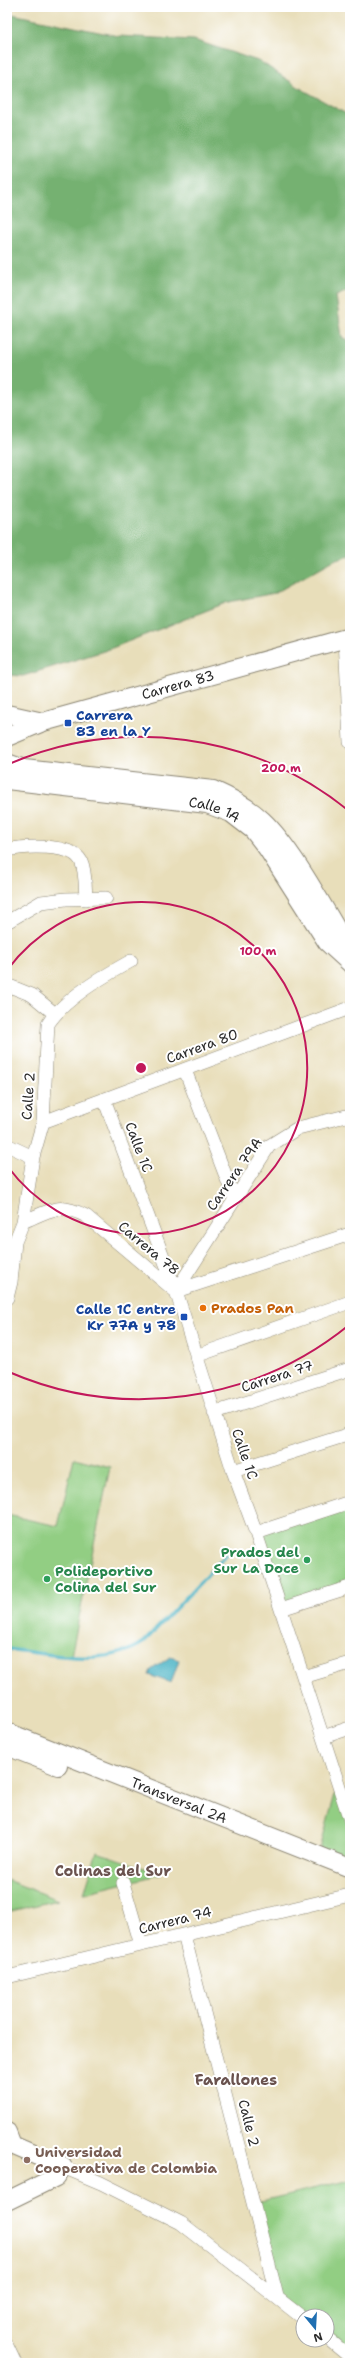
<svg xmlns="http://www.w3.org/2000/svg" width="357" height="2370" viewBox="0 0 357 2370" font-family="'Shantell Sans',sans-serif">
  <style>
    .green { fill: #92ce83; stroke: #5e7c57 }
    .forest { fill: #75b171; stroke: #506e4e }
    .water { fill: #47b2c4; stroke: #396e78 }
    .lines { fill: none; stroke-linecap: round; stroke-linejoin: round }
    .stream { stroke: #47b2c4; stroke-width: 3.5 }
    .street-casing { stroke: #8a8472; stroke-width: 14 }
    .secondary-casing { stroke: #8a8472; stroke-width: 20 }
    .street { stroke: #fff; stroke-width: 13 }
    .secondary { stroke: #fff; stroke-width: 18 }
    .ring { fill: none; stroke: #c2185b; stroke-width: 2 }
    .transit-dot { fill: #1a4fb4; stroke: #fff; stroke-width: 1.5 }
    .food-dot { fill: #e8710a; stroke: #fff; stroke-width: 1.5 }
    .leisure-dot { fill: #2e9e5b; stroke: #fff; stroke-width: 1.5 }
    .education-dot { fill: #8d6e63; stroke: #fff; stroke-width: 1.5 }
    .labels { text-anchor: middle; stroke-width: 4; stroke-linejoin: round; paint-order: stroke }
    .street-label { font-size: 14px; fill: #2b2b2b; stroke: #fff }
    .transit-label { font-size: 14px; font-weight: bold; fill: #164399; stroke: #fff; text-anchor: start }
    .food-label { font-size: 14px; font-weight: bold; fill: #c56008; stroke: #fff; text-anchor: start }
    .leisure-label { font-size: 14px; font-weight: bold; fill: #27864d; stroke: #fff; text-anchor: end }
    .education-label { font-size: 14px; font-weight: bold; fill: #785e54; stroke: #fff; text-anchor: start }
    .neighbourhood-label { font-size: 15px; font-weight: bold; fill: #69524e; stroke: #fff }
    .centre { fill: #c2185b; stroke: #fff; stroke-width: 2 }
    .ring-label { font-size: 12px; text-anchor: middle; font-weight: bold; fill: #c2185b; stroke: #fff; stroke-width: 4; stroke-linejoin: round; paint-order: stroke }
  </style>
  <rect width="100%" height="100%" fill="#fff"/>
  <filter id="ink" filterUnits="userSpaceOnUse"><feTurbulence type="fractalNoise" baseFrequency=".025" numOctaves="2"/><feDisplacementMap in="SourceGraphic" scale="8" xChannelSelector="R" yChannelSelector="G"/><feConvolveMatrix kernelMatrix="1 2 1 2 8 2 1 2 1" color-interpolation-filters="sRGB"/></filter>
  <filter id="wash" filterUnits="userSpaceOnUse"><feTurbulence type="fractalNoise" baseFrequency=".012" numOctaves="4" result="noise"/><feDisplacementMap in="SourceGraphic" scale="16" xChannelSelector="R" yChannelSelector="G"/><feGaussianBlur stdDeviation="0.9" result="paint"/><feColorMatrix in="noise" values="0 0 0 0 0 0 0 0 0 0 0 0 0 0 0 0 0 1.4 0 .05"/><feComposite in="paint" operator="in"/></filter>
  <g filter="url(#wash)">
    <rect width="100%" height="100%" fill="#e8deba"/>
    <path class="green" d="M74 1458 110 1467 71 1656 7 1649V1515L58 1526Z
      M350 1502V1587L281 1609 256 1533Z
      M338 1784 350 1820V1868L318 1855Z
      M97 1852 162 1874 84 1893Z
      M7 1880 58 1900 7 1912Z
      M350 2180V2357L327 2338V2316H303L277 2296 253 2203Z"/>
    <path class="forest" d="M7 13 118 36 194 40 261 62 300 88 350 116V290L336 296 342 337 350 342V555L334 560 275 593 228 602 107 650 23 676 7 675Z"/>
    <path class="water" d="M170 1657 179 1660 171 1683 149 1675 151 1670Z"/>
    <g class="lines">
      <path class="stream" d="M7 1649C51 1654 106 1668 144 1642L227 1554"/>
    </g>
  </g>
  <g filter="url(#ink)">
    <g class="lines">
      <g class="street-casing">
        <path id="street" d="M345 638 350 742
          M7 850C24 846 72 843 81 861 86 871 85 888 86 899
          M7 922 41 902 66 899 106 898
          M7 985 32 995 55 1014
          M185 1070 235 1200
          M104 1099 176 1291 233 1471 256 1533 350 1820
          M43 1122 350 1008
          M7 1145 33 1157
          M23 1222C51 1210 57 1202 86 1216L174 1290
          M176 1291 269 1146 298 1128 350 1115
          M176 1291 350 1234
          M7 1298 11 1282 15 1242 23 1222 33 1157 43 1122 48 1024C65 998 104 976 131 961
          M196 1356 350 1302
          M214 1413 350 1369
          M233 1471 350 1434
          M256 1533 350 1502
          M281 1609 350 1587
          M303 1677 350 1663
          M323 1737 350 1728
          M123 1883 141 1945
          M184 1935 277 2296
          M7 1977 350 1895
          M63 2167 101 2183 181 2223 303 2318
          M327 2338 350 2357
          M7 2346 15 2363"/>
      </g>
      <g class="secondary-casing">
        <g id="secondary">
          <path d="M7 714 43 722"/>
          <path id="s1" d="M7 737 43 722 350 637"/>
          <path d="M7 763 24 769 213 790C231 798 248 807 262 820 290 846 320 901 340 935L350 944"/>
          <path id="s2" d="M7 780 207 804 231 813 253 830 267 848 327 942 350 963"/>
          <path id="s3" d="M7 1732 350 1868"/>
          <path d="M7 1746 58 1766"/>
          <path d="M7 2132 12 2145 63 2167 56 2177 7 2201"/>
        </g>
      </g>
      <use href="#street" class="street"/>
      <use href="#secondary" class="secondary"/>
    </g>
  </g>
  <g class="ring">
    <path d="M8 969A166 166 0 1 1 8 1167"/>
    <path d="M349 1325A331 331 0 0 1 9 1372M9 764A331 331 0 0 1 349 811"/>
  </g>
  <g class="transit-dot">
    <rect x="64" y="719" width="8" height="8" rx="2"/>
    <rect x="180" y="1313" width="8" height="8" rx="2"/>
  </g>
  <circle class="food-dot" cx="203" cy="1308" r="4"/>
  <g class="leisure-dot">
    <circle cx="307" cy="1560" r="4"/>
    <circle cx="47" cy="1579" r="4"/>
  </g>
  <circle class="education-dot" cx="27" cy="2160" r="4"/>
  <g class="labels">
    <g class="street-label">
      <text dy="5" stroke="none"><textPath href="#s1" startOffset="179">Carrera 83</textPath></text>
      <text dy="5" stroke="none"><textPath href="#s2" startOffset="210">Calle 1A</textPath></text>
      <text transform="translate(202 1046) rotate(-20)" y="5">Carrera 80</text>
      <text transform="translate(28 1096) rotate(-86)" y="5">Calle 2</text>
      <text transform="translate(139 1147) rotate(69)" y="5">Calle 1C</text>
      <text transform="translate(234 1174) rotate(-55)" y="5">Carrera 79A</text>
      <text transform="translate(149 1248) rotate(40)" y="5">Carrera 78</text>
      <text transform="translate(277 1376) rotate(-18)" y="5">Carrera 77</text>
      <text transform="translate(245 1454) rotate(71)" y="5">Calle 1C</text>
      <text dy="5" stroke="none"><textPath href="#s3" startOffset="185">Transversal 2A</textPath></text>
      <text transform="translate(175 1920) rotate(-14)" y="5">Carrera 74</text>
      <text transform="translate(249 2123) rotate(76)" y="5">Calle 2</text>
    </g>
    <g class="transit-label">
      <text x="76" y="720">Carrera<tspan x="76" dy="16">83 en la Y</tspan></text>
      <text x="176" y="1314" text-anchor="end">Calle 1C entre<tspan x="176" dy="16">Kr 77A y 78</tspan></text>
    </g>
    <g class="food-label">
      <text x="211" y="1313">Prados Pan</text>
    </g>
    <g class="leisure-label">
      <text x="299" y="1557">Prados del<tspan x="299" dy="16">Sur La Doce</tspan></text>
      <text x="55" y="1576" text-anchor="start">Polideportivo<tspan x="55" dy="16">Colina del Sur</tspan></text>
    </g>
    <g class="education-label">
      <text x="35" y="2157">Universidad<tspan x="35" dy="16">Cooperativa de Colombia</tspan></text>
    </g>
    <g class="neighbourhood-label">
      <text x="113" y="1876">Colinas del Sur</text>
      <text x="236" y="2085">Farallones</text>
    </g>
  </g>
  <circle cx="141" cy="1068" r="6" class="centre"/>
  <g class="ring-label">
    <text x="281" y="772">200 m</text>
    <text x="258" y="955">100 m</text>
  </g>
  <rect width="357" height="2370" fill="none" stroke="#fff" stroke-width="24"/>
  <g transform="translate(315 2328) rotate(162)"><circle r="19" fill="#ffffff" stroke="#aaaaaa"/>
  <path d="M0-3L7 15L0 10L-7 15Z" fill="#1f6fb2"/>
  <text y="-6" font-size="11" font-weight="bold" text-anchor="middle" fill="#2b2b2b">N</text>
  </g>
</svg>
